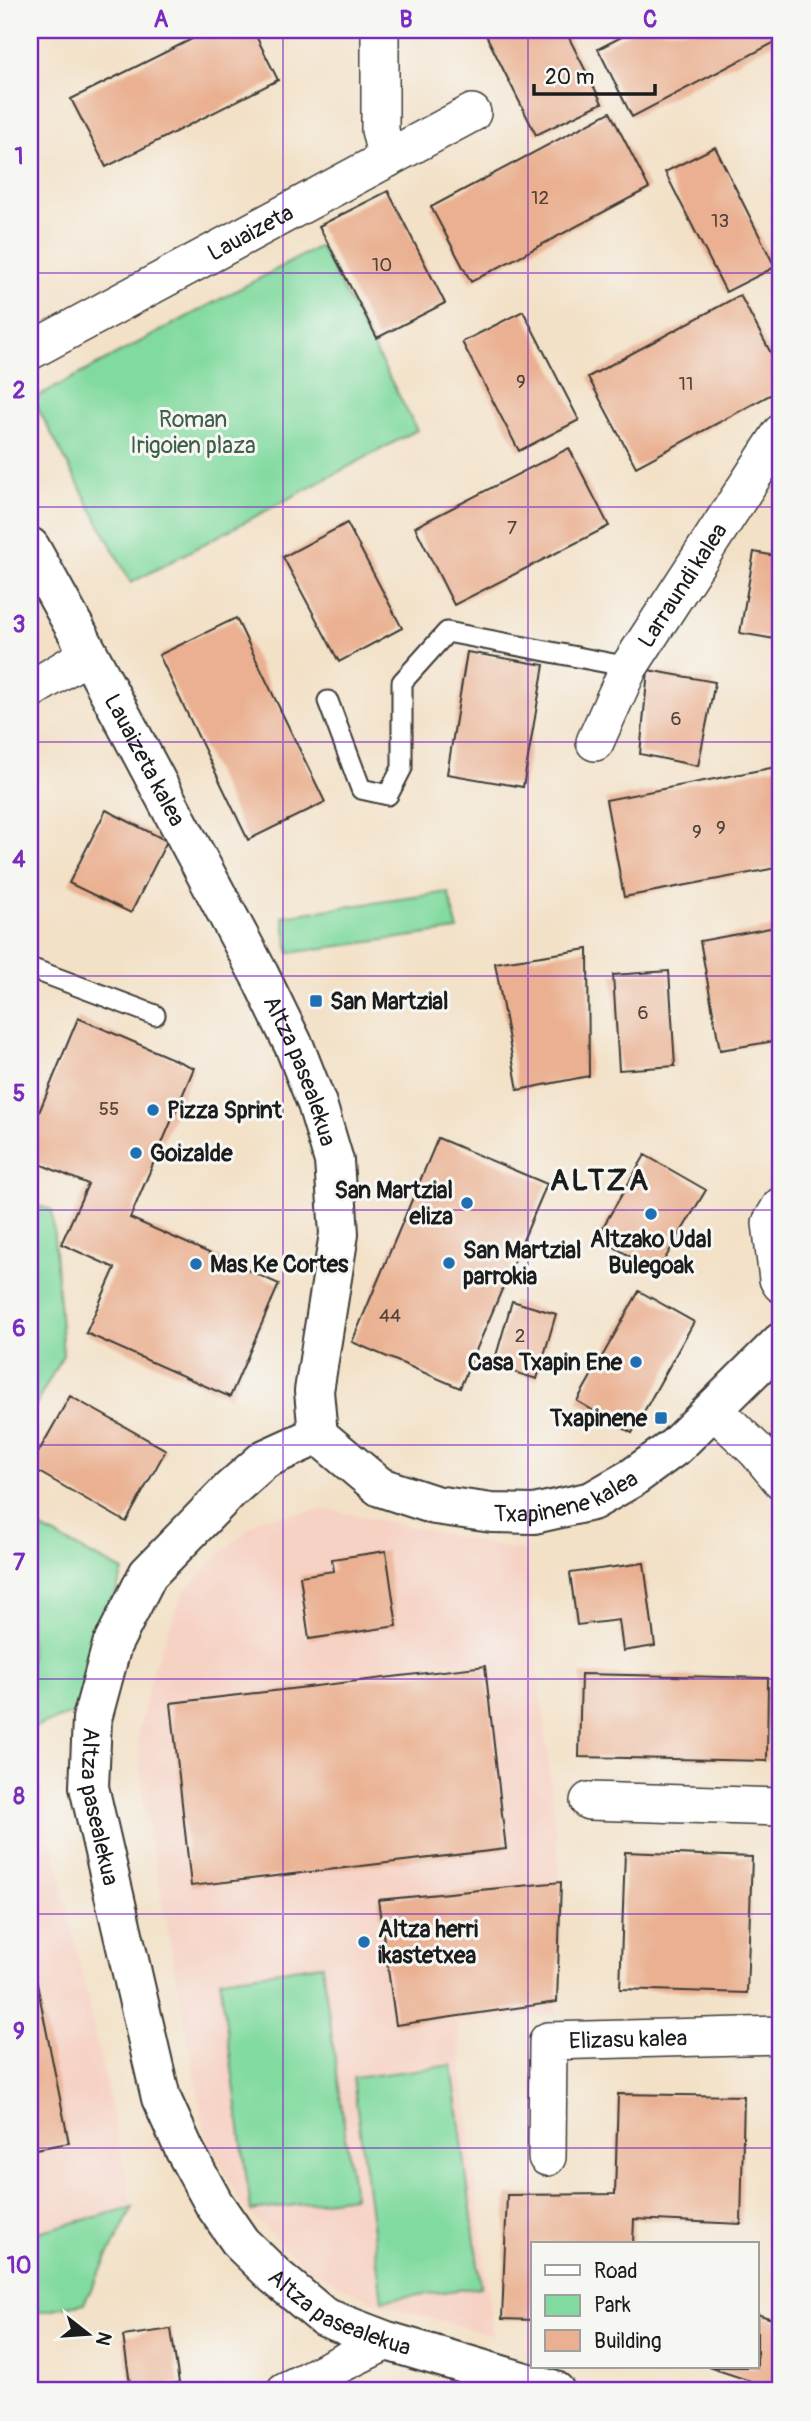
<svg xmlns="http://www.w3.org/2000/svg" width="811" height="2421" viewBox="0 0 811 2421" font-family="Pangolin,sans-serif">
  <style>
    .built { fill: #f6d2c4 }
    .green { fill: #81da9f; stroke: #4e7b5e; stroke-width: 2 }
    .building { fill: #eab091 }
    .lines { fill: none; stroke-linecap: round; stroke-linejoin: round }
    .service-casing { stroke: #3c3a36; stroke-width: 23 }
    .minor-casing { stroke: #3c3a36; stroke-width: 40 }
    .tertiary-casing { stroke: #3c3a36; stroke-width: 42 }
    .service { stroke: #fff; stroke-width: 19 }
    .minor { stroke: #fff; stroke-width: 37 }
    .tertiary { stroke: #fff; stroke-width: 38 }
    .grid { fill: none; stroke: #7b2cbf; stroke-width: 2; stroke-opacity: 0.55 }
    .poi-dot { fill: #1f6fb2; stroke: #f6f6f2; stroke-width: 2.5 }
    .labels { text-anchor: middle; stroke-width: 6; stroke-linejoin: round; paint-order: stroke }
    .number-label { font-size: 19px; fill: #504139 }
    .street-label { font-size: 23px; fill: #1c1c1c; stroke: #f6f6f2 }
    .park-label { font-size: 23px; fill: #3f5e4a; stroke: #f6f6f2 }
    .poi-label { font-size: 23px; font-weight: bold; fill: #1c1c1c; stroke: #f6f6f2; text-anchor: start }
    .district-label { font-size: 30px; font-weight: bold; letter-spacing: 2px; fill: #1c1c1c; stroke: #f6f6f2 }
    .neatline { fill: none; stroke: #7b2cbf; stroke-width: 2.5 }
    .grid-label { font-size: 23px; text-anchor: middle; font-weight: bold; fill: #7b2cbf }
  </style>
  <rect width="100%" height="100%" fill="#f6f6f2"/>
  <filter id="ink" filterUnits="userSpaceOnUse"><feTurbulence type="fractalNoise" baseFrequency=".0143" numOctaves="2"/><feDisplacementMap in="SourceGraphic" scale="14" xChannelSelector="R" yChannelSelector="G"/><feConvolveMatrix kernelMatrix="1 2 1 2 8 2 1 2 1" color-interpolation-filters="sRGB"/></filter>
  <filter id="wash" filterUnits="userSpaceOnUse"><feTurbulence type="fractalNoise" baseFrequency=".00686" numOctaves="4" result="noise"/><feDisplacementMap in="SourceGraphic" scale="28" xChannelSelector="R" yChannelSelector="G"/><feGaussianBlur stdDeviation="1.57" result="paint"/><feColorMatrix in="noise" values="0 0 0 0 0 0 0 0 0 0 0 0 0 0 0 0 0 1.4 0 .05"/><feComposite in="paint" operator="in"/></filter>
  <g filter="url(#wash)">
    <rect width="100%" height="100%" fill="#f3e1c7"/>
    <path class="built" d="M329 1509 526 1552 561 1882 557 2014 457 2023 493 2336 372 2301 306 2267 242 2206 206 2135 143 1800 138 1732 152 1672 183 1593 222 1552 260 1518Z
      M30 1737 133 2207 30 2234Z"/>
    <path class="green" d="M320 246 417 430 131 583 33 399Z
      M448 892 458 930 289 953 283 916Z
      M30 1204 52 1210 63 1355 30 1415Z
      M30 1523 123 1571 77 1712 30 1729Z
      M322 1965 354 2197 251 2211 220 1979Z
      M452 2065 481 2287 382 2300 353 2078Z
      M133 2207 84 2303 30 2313V2234Z"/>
    <g id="blocks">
      <path class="building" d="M210 30H253L278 80 106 167 71 99Z
        M487 30H565L602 103 536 135 484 31Z
        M635 30H781V39L632 117 598 49Z
        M610 112 649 188 471 282 431 207Z
        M715 147 775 267 726 292 665 172Z
        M781 174V201L771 180Z
        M388 191 445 303 377 338 319 226Z
        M740 295 781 372V389L636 467 588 377Z
        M523 311 579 420 519 451 462 342Z
        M569 448 609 526 454 605 415 527Z
        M347 523 402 628 339 662 283 557Z
        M754 552 781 557V640L740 633Z
        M236 618 325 802 248 840 159 655Z
        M467 652 544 665 523 787 447 774Z
        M648 670 715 682 698 766 640 754Z
        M781 766V867L624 897 606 800Z
        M106 810 167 841 131 913 69 883Z
        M781 926V1040L720 1050 700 941Z
        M588 949 589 1076 518 1090 495 963Z
        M669 971 675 1066 619 1070 613 975Z
        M78 1018 194 1068 130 1218 279 1284 230 1397 86 1333 115 1268 61 1244 88 1184 30 1160V1134Z
        M438 1138 547 1184 460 1388 352 1342Z
        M645 1155 706 1190 657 1272 597 1237Z
        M639 1291 694 1322 632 1433 577 1401Z
        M512 1301 556 1314 537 1379 493 1366Z
        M70 1396 166 1450 126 1522 30 1467Z
        M386 1551 397 1626 309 1639 300 1576 334 1571 332 1559Z
        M644 1563 655 1646 623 1651 619 1620 577 1625 570 1573Z
        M485 1666 506 1849 191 1886 171 1703Z
        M581 1674 768 1678 767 1761 579 1757Z
        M625 1852 752 1857 747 1993 620 1989Z
        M561 1882 557 2002 396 2025 378 1900Z
        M30 1949 69 2143 30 2150Z
        M618 2094 744 2096 741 2224 634 2219 633 2244H533V2320L502 2319 507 2195 615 2194Z
        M757 2314 781 2322V2391L708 2367H757Z
        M171 2329 179 2383 131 2390 123 2336Z"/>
    </g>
  </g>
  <g filter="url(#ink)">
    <use href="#blocks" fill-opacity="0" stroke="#3c3a36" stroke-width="2"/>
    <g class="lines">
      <g class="service-casing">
        <path id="service" d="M328 701 361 789 388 795 402 768V682L447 632 629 667
          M30 968 155 1015"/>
      </g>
      <g class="minor-casing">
        <g id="minor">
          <path d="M380 30V130L387 159"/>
          <path id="s1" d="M30 351 472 113"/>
          <path d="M30 690 89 654"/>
          <path id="s2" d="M595 742 629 667 781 433"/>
          <path d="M781 1206 771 1223 778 1279 781 1284"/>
          <path d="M714 1410 756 1450 781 1480"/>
          <path d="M589 1801 781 1807"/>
          <path id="s3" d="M547 2157 548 2041 781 2035"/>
          <path d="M285 2391 387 2341"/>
        </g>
      </g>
      <g class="tertiary-casing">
        <g id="tertiary">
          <path id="s4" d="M30 547 76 630 259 974 295 1048 317 1104 334 1161 339 1234 314 1391 318 1435"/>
          <path id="s5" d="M318 1435 265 1459 230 1490 148 1574 112 1645 92 1719 89 1787 161 2098 185 2151 214 2204 241 2243 275 2276 324 2317 387 2341 555 2391"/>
          <path id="s6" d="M318 1435 380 1487 435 1505 492 1513 534 1514 592 1501 632 1478 676 1446 781 1342"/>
        </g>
      </g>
      <use href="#service" class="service"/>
      <use href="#minor" class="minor"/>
      <use href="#tertiary" class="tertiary"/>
    </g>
  </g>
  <path class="grid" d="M283 30V2391M528 30V2391M30 273H781M30 507H781M30 742H781M30 976H781M30 1210H781M30 1445H781M30 1679H781M30 1914H781M30 2148H781"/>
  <g class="poi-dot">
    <rect x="309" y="994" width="14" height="14" rx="3.5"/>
    <circle cx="153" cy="1110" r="7"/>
    <circle cx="136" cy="1153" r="7"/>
    <circle cx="467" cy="1203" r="7"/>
    <circle cx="651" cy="1214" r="7"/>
    <circle cx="449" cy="1263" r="7"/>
    <circle cx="196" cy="1264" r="7"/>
    <circle cx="636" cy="1362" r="7"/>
    <rect x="654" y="1411" width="14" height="14" rx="3.5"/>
    <circle cx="364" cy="1942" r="7"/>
  </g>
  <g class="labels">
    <g class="number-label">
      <text x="540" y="204">12</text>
      <text x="720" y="227">13</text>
      <text x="382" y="271">10</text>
      <text x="521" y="388">9</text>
      <text x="686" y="390">11</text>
      <text x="512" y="534">7</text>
      <text x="676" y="725">6</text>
      <text x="721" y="834">9</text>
      <text x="697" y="838">9</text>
      <text x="643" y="1019">6</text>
      <text x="109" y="1115">55</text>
      <text x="390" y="1322">44</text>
      <text x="520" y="1342">2</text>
    </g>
    <g class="street-label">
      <text dy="8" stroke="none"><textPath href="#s1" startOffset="250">Lauaizeta</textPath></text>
      <text dy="8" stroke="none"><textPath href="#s2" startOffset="180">Larraundi kalea</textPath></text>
      <text dy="8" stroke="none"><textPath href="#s4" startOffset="242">Lauaizeta kalea</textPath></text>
      <text dy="8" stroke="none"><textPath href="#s4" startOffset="590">Altza pasealekua</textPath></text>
      <text dy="8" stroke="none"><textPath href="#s6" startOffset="273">Txapinene kalea</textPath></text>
      <text dy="8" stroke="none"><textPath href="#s5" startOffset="467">Altza pasealekua</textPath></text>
      <text dy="8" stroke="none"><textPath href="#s3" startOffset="196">Elizasu kalea</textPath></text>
      <text dy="8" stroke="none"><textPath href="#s5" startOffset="1055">Altza pasealekua</textPath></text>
    </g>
    <g class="park-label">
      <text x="193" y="427">Roman<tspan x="193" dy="26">Irigoien plaza</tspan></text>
    </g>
    <g class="poi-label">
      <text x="330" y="1009">San Martzial</text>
      <text x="167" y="1118">Pizza Sprint</text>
      <text x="150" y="1161">Goizalde</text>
      <text x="453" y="1198" text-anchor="end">San Martzial<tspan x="453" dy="26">eliza</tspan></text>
      <text x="651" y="1247" text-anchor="middle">Altzako Udal<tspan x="651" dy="26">Bulegoak</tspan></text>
      <text x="463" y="1258">San Martzial<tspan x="463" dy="26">parrokia</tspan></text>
      <text x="210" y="1272">Mas Ke Cortes</text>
      <text x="622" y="1370" text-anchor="end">Casa Txapin Ene</text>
      <text x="647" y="1426" text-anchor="end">Txapinene</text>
      <text x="378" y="1937">Altza herri<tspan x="378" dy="26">ikastetxea</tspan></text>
    </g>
    <g class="district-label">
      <text x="600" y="1190">ALTZA</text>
    </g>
  </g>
  <rect width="811" height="2421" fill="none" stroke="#f6f6f2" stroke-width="77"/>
  <rect x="531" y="2242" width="228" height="126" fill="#f6f6f2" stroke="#9f9f9c" stroke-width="2"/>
  <rect x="545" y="2265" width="35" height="10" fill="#ffffff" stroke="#9f9f9c" stroke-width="2"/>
  <text x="594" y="2278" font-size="21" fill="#1c1c1c">Road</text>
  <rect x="545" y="2295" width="35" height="21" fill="#81da9f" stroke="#9f9f9c" stroke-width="2"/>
  <text x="594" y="2312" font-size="21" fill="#1c1c1c">Park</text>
  <rect x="545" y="2330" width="35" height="21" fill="#eab091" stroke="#9f9f9c" stroke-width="2"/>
  <text x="594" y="2348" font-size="21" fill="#1c1c1c">Building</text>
  <g transform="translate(88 2334) rotate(107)" stroke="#f6f6f2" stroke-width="5" paint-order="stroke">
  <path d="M0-5L12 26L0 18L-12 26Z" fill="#1c1c1c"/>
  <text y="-10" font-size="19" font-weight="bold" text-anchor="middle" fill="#1c1c1c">N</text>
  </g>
  <path d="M534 84v10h121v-10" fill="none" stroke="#1c1c1c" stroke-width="3.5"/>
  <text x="545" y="84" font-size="21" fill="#1c1c1c" stroke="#f6f6f2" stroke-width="5" paint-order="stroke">20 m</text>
  <rect x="38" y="38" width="734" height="2344" class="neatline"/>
  <g class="grid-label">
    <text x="161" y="27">A</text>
    <text x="406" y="27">B</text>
    <text x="650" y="27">C</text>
    <text x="19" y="164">1</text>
    <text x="19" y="398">2</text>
    <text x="19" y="632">3</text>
    <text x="19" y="867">4</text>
    <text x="19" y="1101">5</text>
    <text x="19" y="1336">6</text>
    <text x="19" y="1570">7</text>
    <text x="19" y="1804">8</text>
    <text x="19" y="2039">9</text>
    <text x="19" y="2273">10</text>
  </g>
</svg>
